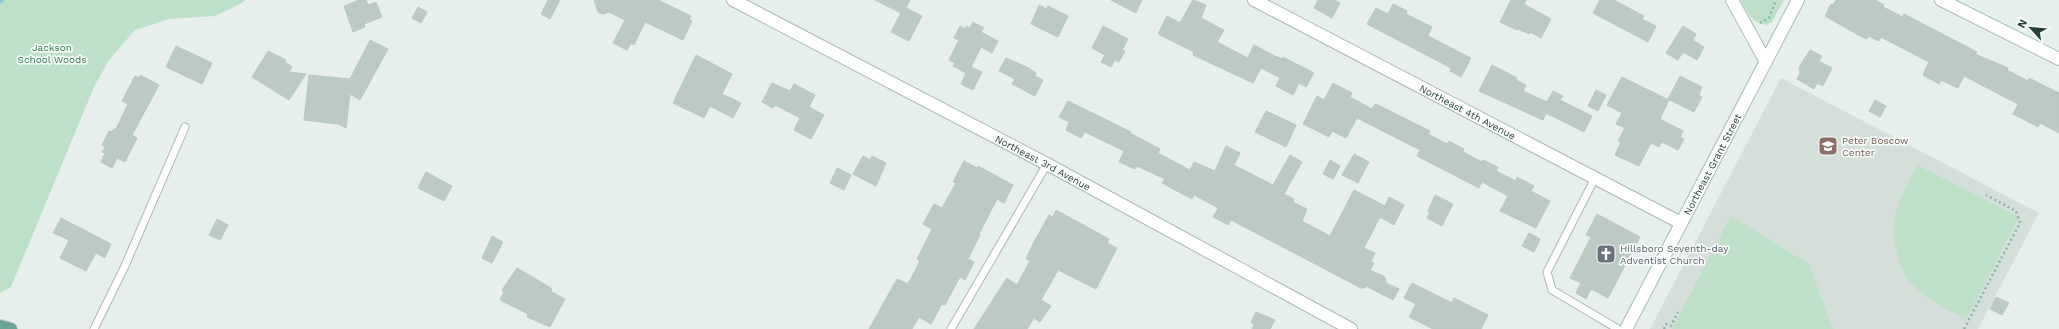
<svg xmlns="http://www.w3.org/2000/svg" width="2059" height="329" viewBox="0 0 2059 329" font-family="'Work Sans',sans-serif">
  <style>
    .built { fill: #d4dfda }
    .green { fill: #bfe0c8 }
    .lines { fill: none; stroke-linecap: round; stroke-linejoin: round }
    .stream { stroke: #8ec9d4; stroke-width: 4.5 }
    .building { fill: #bbcac4; stroke: #b8c9c2 }
    .lane-casing { stroke: #a8b8b2; stroke-width: 9 }
    .street-casing { stroke: #a8b8b2; stroke-width: 14 }
    .secondary-casing { stroke: #a4bbb3; stroke-width: 14 }
    .primary-casing { stroke: #c2cac8; stroke-width: 14 }
    .path { stroke: #86b3a5; stroke-width: 2.5; stroke-dasharray: 2 3; stroke-linecap: butt }
    .lane { stroke: #fff; stroke-width: 7 }
    .street { stroke: #fff; stroke-width: 12 }
    .secondary { stroke: #fff; stroke-width: 12 }
    .primary { stroke: #6aa596; stroke-width: 12 }
    .labels { text-anchor: middle; stroke-width: 3.5; stroke-linejoin: round; paint-order: stroke }
    .park-label { font-size: 10px; fill: #2d7a4b; stroke: #f7fbf9 }
    .street-label { font-size: 10px; fill: #24423a; stroke: #f7fbf9 }
    .education-label { font-size: 10px; fill: #785e54; stroke: #f7fbf9; text-anchor: start }
    .worship-label { font-size: 10px; fill: #5b616d; stroke: #f7fbf9; text-anchor: start }
  </style>
  <rect width="100%" height="100%" fill="#e6efeb"/>
  <path class="built" d="M1781 78 2039 213 1978 329H1650Z"/>
  <path class="green" d="M0 0H245L242 3 215 16 169 19 135 30 109 60 94 87 11 287 0 293Z
    M1741 0H1784L1772 22 1766 25C1751 22 1748 13 1741 0Z
    M1917 165 2019 217 1966 319C1947 309 1924 299 1910 282 1897 266 1891 235 1895 215 1900 197 1909 181 1917 165Z
    M1731 216 1809 264 1833 329H1672Z"/>
  <g class="lines">
    <path class="stream" d="M0 1 2 0"/>
  </g>
  <path class="building" d="M359 0H366L368 5 376 2 382 17 364 24 365 27 353 32 344 6Z
    M548 0H560L550 19 541 14Z
    M594 0H658L691 16 689 20 692 21 683 40 645 22 634 45 631 43 627 50 613 43 625 20 609 12 603 14 598 12Z
    M875 0H910L906 8 922 16 909 41 891 32 901 13Z
    M1111 0H1142L1136 13Z
    M1193 0 1206 5 1201 18 1224 30 1217 42 1248 58 1254 45 1275 56 1283 59V57L1314 73 1306 87 1299 83 1293 95 1276 86 1280 78 1261 68 1253 83 1193 55 1194 52 1158 34 1167 16 1180 23Z
    M1318 0H1334L1340 3 1332 18 1314 8Z
    M1511 0H1526L1524 4 1551 19 1541 38 1530 32 1529 34 1518 29 1517 30 1500 22Z
    M1600 0H1614L1644 16 1642 19 1656 26 1648 42 1593 13Z
    M1836 0H1875L1884 5 1883 7 1903 17 1904 14 1977 52 1975 54 2008 68 2007 70 2028 81 2029 78 2059 93V133L2040 123 2038 127 2013 114 2018 104 1964 76 1958 88 1941 80 1939 84 1923 75 1929 62 1881 37 1879 41 1868 36 1867 39 1860 36 1825 16 1831 4 1833 5Z
    M1393 4 1407 11 1406 14 1432 27 1428 36 1471 58 1461 77 1450 71 1451 68 1367 24 1376 8 1388 14Z
    M1039 5 1047 9 1048 6 1068 16 1058 37 1031 24Z
    M418 7 427 12 421 23 412 18Z
    M973 22 984 28 981 32 998 41 992 53 981 47 971 67 982 72 973 90 961 84 966 73 953 66 955 63 949 60 959 40 954 38 960 26 965 29 966 26 970 28Z
    M1103 26 1128 39 1122 50 1125 51 1119 62 1115 60 1111 67 1101 62 1105 55 1092 48Z
    M1683 26 1696 34 1693 40 1704 47 1697 60 1683 52 1678 60 1666 53Z
    M370 40 388 49 360 100 350 94 346 128 338 124 304 120 309 75 350 79Z
    M176 46 212 63 202 84 166 67Z
    M1810 50 1822 56 1819 61 1832 68 1823 86 1817 83 1814 89 1797 79 1800 73 1799 67Z
    M268 51 286 60 285 62 292 67 289 72 306 74 289 100 252 77Z
    M696 55 732 74 722 94 741 103 733 118 710 106 704 118 673 103Z
    M1006 58 1029 68 1036 73 1035 76 1043 80 1035 96 1012 84 1015 79 999 71Z
    M1492 65 1517 78 1516 80 1526 85 1523 91 1547 102 1553 91 1563 96 1560 100 1592 116 1584 132 1546 113 1543 120 1479 91Z
    M140 75 159 85 132 135 137 138 125 162 117 158 112 168 101 162 105 153 102 152 105 147 102 145 109 131 112 132 114 129H116L128 104 122 101 135 76 139 78Z
    M1680 76 1702 87 1699 95 1702 97 1694 112 1668 99Z
    M1622 77 1669 100 1660 119 1683 131 1680 137 1684 139 1678 150 1662 142 1659 147 1651 143 1639 166 1615 155 1621 142 1618 141 1625 128 1616 124 1622 113 1607 105Z
    M772 83 790 91 794 84 815 95 809 107 824 115 811 139 794 130 800 118 775 105 773 108 762 102Z
    M1333 83 1352 93 1350 97 1372 109 1375 104 1378 105 1430 131 1428 134 1447 144 1449 141 1464 149 1463 152 1482 162 1483 160 1498 167 1496 171 1516 181 1517 177 1534 186 1531 191 1550 201 1536 228 1500 211 1508 196 1482 182 1479 188 1417 156 1420 150 1357 118 1346 138 1332 131 1329 137 1303 124 1317 96 1324 100Z
    M1596 90 1606 95 1598 111 1588 106Z
    M1875 100 1886 106 1880 117 1869 111Z
    M1068 101 1131 132 1130 133 1160 149 1158 153 1190 170 1194 162 1215 171 1226 146 1240 153 1234 165 1273 185 1290 155 1302 162 1284 194 1294 199 1293 202 1307 209 1302 221 1330 236 1354 190 1385 206 1389 197 1404 205 1394 225 1380 217 1364 248 1375 253 1371 262 1374 263 1370 270 1385 277 1386 283 1399 289 1393 300 1366 286 1365 288H1361L1231 220 1228 225 1213 217 1218 208 1194 195 1192 199 1162 183 1165 179 1137 166 1135 169 1119 162 1124 151 1085 132 1081 138 1066 130 1069 122 1059 117Z
    M1266 111 1296 125 1286 147 1255 132Z
    M1354 154 1369 162 1358 183 1342 175Z
    M863 156 870 160 872 156 886 163 876 186 853 174Z
    M1330 160 1340 166 1333 179 1323 174Z
    M964 161 977 168 978 166 1013 185 1004 203 997 199 979 234 980 235 968 259 974 262 965 280 960 277 945 305 942 304 931 324 919 317 912 329H869L897 279 908 284 920 261 917 259 932 229 923 224 934 204 942 208 956 183 953 182Z
    M837 168 851 175 844 190 830 183Z
    M426 172 452 186 444 201 418 188Z
    M1435 195 1453 204 1442 226 1427 218 1430 212 1428 211Z
    M1056 210 1109 239 1107 243 1117 248 1096 289 1058 270 1041 300 1051 306 1040 322 1034 318 1027 329H974L1007 278 1017 285 1030 261 1026 259 1033 244 1049 215 1053 217Z
    M1597 214 1640 237 1608 298 1591 289 1586 299 1576 293 1581 283 1570 278 1591 237 1586 235Z
    M61 218 111 244 105 258 96 253 86 271 60 258 69 240 53 233Z
    M217 219 228 225 220 240 209 235Z
    M1529 233 1540 239 1534 252 1522 246Z
    M492 236 503 242 492 263 482 258Z
    M517 268 551 288 552 292 565 299 550 327 527 317 528 314 500 300 504 292 502 290Z
    M1412 283 1452 303 1454 298 1488 315 1481 329H1433L1409 317 1416 304 1404 298Z
    M1996 297 2009 303 2002 315 1990 309Z
    M1256 312 1275 320 1270 329H1252L1254 324 1251 322Z"/>
  <g class="lines">
    <g class="lane-casing">
      <path id="lane" d="M1595 178 1547 272 1552 290 1618 329
        M94 329 124 268 185 127
        M951 329 1047 164"/>
    </g>
    <g class="street-casing">
      <g id="street">
        <path id="s1" d="M733 0 1047 164 1351 329"/>
        <path id="s2" d="M1254 0 1681 223"/>
        <path d="M1732 0 1766 62"/>
      </g>
    </g>
    <g class="secondary-casing">
      <g id="secondary">
        <path d="M1941 0 2059 59"/>
        <path id="s3" d="M1626 329 1798 0"/>
      </g>
    </g>
    <g class="primary-casing">
      <path id="primary" d="M0 326 11 329"/>
    </g>
    <path class="path" d="M1760 23 1769 18 1776 0
      M1664 329 1666 324 1671 326 1678 312
      M1964 329 2020 223 2016 211 1986 195"/>
    <use href="#lane" class="lane"/>
    <use href="#street" class="street"/>
    <use href="#secondary" class="secondary"/>
    <use href="#primary" class="primary"/>
  </g>
  <defs>
    <g id="school-square" transform="scale(1)"><rect x="-9" y="-9" width="18" height="18" rx="4" fill="#8d6e63" stroke="#f7fbf9"/><path d="M0-5L7-2L0 1L-7-2ZM-4 1L0 2.5L4 1V4Q0 6-4 4Z" fill="#fff"/></g>
    <g id="church-square" transform="scale(1)"><rect x="-9" y="-9" width="18" height="18" rx="4" fill="#6b7280" stroke="#f7fbf9"/><path d="M-1.2-6h2.4v3.5h3.3v2.4h-3.3V6h-2.4V-.1h-3.3v-2.4h3.3Z" fill="#fff"/></g>
  </defs>
  <g fill-rule="evenodd">
    <use href="#school-square" x="1828" y="146"/>
    <use href="#church-square" x="1606" y="254"/>
  </g>
  <g class="labels">
    <g class="park-label">
      <text x="52" y="51">Jackson<tspan x="52" dy="12">School Woods</tspan></text>
    </g>
    <g class="street-label">
      <text dy="4" stroke="none"><textPath href="#s2" startOffset="241">Northeast 4th Avenue</textPath></text>
      <text dy="4" stroke="none"><textPath href="#s1" startOffset="350">Northeast 3rd Avenue</textPath></text>
      <text dy="4" stroke="none"><textPath href="#s3" startOffset="186">Northeast Grant Street</textPath></text>
    </g>
    <g class="education-label">
      <text x="1842" y="144">Peter Boscow<tspan x="1842" dy="12">Center</tspan></text>
    </g>
    <g class="worship-label">
      <text x="1620" y="252">Hillsboro Seventh-day<tspan x="1620" dy="12">Adventist Church</tspan></text>
    </g>
  </g>
  <g transform="translate(2031 28) rotate(297)" stroke="#f7fbf9" stroke-width="3" paint-order="stroke">
  <path d="M0-3L7 15L0 10L-7 15Z" fill="#24423a"/>
  <text y="-6" font-size="11" font-weight="bold" text-anchor="middle" fill="#24423a">N</text>
  </g>
</svg>
